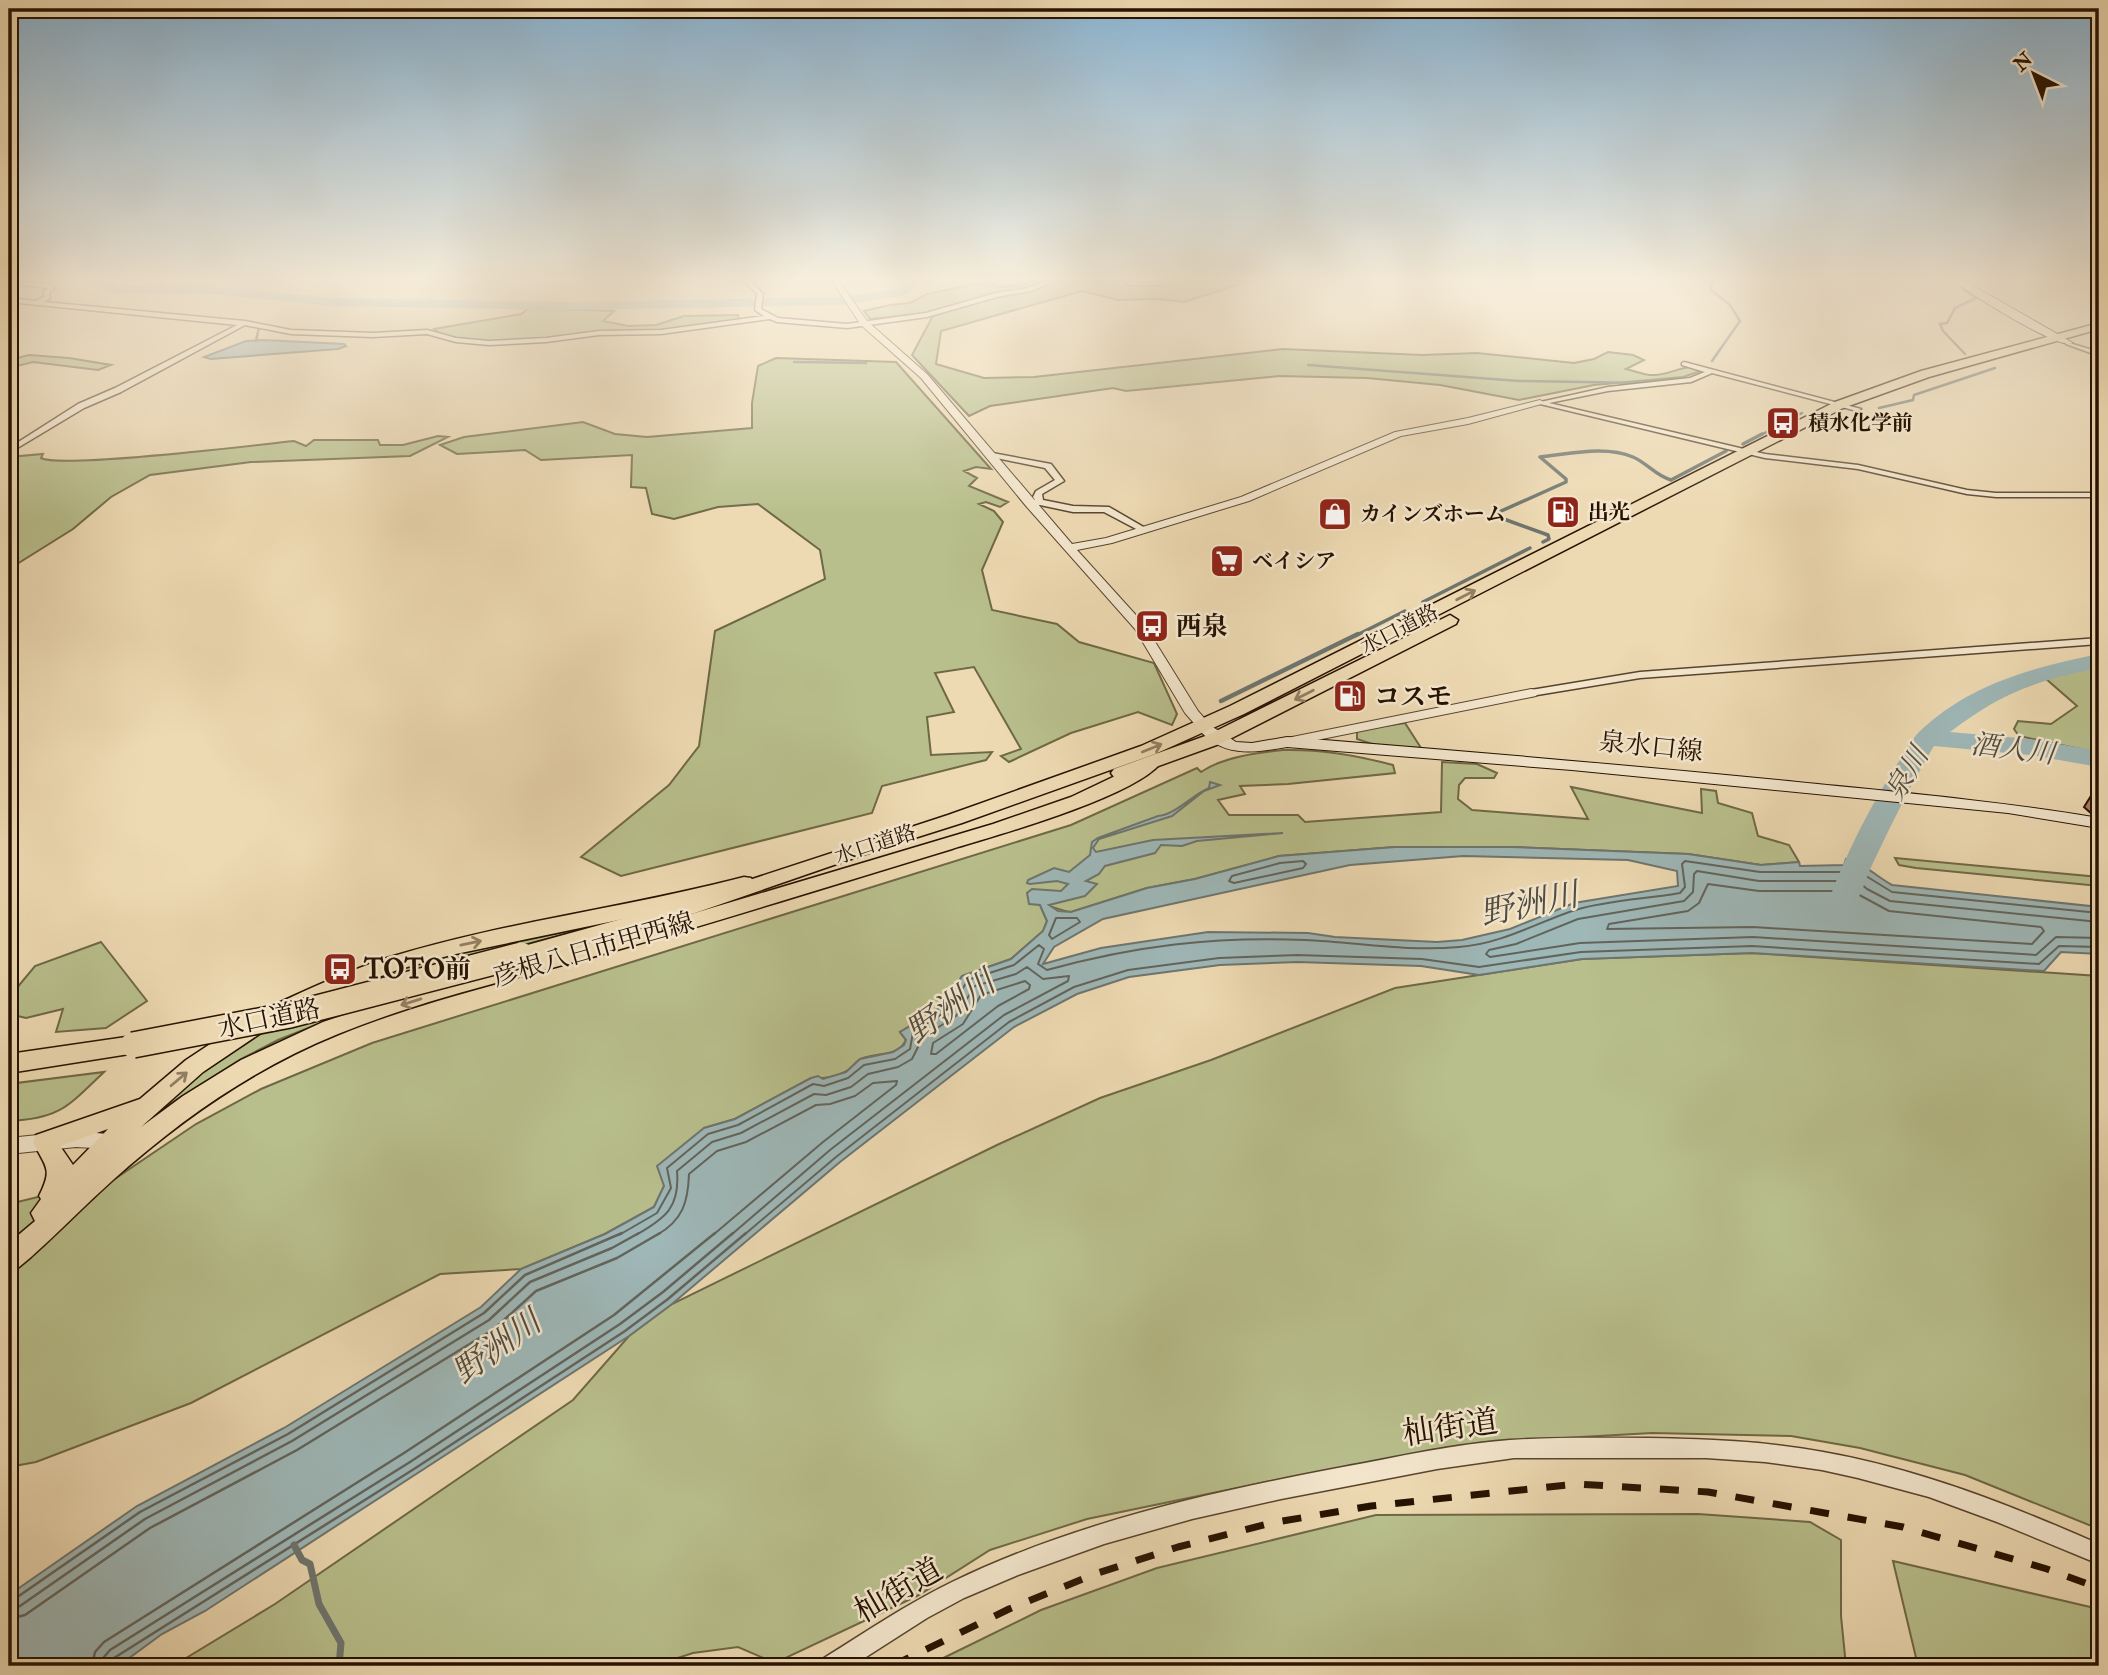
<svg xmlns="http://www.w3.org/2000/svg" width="2108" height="1675" viewBox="0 0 2108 1675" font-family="'IM FELL Double Pica','Noto Serif JP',serif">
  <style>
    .green { fill: #b8bf8c; stroke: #6f6846; stroke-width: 2 }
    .water { fill: #9eb7b7; stroke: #6e756e; stroke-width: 2; fill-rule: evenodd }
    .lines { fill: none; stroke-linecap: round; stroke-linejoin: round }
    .shore-far1 { stroke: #62645c; stroke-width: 2 }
    .shore { stroke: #62645c; stroke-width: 2.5 }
    .stream-far3 { stroke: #6e756e; stroke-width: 2.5 }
    .stream-far2 { stroke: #6e756e; stroke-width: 3.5 }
    .stream-far1 { stroke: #6e756e; stroke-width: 4.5 }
    .stream { stroke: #6e756e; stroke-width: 7 }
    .river { fill: #9eb7b7; fill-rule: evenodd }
    .minor-casing { stroke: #58442d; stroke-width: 3 }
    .tertiary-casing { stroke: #58442d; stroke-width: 2 }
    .secondary-casing { stroke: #261201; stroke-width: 2 }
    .primary-casing { stroke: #261201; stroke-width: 3 }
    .trunk-casing { stroke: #261201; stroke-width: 3 }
    .minor { fill: #f3e6cd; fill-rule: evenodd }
    .tertiary { fill: #f3e6cd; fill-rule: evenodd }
    .secondary { fill: #f3e6cd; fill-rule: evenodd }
    .primary { fill: #edd9b2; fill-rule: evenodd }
    .trunk { fill: #edd9b2; fill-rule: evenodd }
    .rail { stroke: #261201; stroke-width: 7; stroke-dasharray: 19 19; stroke-linecap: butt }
    .trunk-bridge-casing { stroke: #261201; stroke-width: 28; stroke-linecap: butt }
    .trunk-bridge { stroke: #edd9b2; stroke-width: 25 }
    .wall { fill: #b27866; stroke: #261201; stroke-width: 2 }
    .building { fill: #cf8c77; stroke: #261201; stroke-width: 2 }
    .oneway { stroke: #937f62 }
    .labels { text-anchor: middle; stroke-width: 5; stroke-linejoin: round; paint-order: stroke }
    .far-poi-label { font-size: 21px; font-weight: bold; fill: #261201; stroke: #f3e6cd; text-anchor: start }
    .far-street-label { font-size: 21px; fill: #261201; stroke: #f3e6cd }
    .poi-label { font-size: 26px; font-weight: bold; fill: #261201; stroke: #f3e6cd; text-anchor: start }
    .street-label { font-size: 26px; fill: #261201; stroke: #f3e6cd }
    .water-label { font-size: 28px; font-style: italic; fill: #504c41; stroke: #f3e6cd }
    .near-street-label { font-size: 32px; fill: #261201; stroke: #f3e6cd }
    .near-water-label { font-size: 33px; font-style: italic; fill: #504c41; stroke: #f3e6cd }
  </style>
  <rect width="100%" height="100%" fill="#edd9b2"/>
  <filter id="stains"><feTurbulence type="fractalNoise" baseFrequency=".00286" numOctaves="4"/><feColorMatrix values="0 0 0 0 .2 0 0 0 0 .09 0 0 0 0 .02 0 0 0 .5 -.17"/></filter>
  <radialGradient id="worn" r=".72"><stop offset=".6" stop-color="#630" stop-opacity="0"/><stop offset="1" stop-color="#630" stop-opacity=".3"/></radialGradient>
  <path class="green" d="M1026 281H1125L1128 286H1157L1182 281H1250L1184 302 1160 299 1118 300 1082 291 941 331 936 364 984 378 1034 377 1283 349 1422 355 1477 353 1574 363 1594 359 1608 352 1633 355 1644 360 1626 369C1635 371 1646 376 1655 375 1673 374 1688 362 1707 369L1683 377 1594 385 1519 400 1440 385 1367 378 1279 376 1126 391 1113 388 990 406 969 416 912 355 935 312 870 319 864 311 890 305 910 303 927 294 984 282 1000 287 1026 284Z
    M529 308 614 311 603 321 628 326 656 325 684 316 738 315 739 320C712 324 685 329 658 331 644 332 629 330 615 332 578 334 461 355 434 329L521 314Z
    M29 355 69 358 111 365 98 370 33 362 9 368V360Z
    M776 358 896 362 991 469 976 467 964 471 977 478 969 486 1008 502 1000 507 986 502 979 504 994 511 1003 522 982 570 992 610 1057 624 1079 642 1154 663 1177 714 1172 725 1138 712 1071 733 1009 762 1001 756 1021 749 974 667 935 673 954 712 927 717 931 755 992 752 986 760 882 786 872 813 621 876 581 857 669 785 699 746 715 631 825 579 820 550 758 504 718 507 674 519 652 514 646 488 631 487 632 455 541 460 525 450 457 454 440 445 464 437 583 422 615 434 647 437 752 428V403L758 366Z
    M438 436 448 437 410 456 251 462 150 475 111 497 73 529 9 569V457L43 454 41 458C61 469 256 445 294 441L306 446 314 440H378L380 445H403Z
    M2099 666V753L2019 736 2014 729 2018 721 2051 724 2077 706 2045 678Z
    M1405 723 1421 748 1378 746 1357 739V730Z
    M1283 750C1321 749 1356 755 1393 765L1395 773 1288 784 1240 786 1245 794 1218 800 1229 815H1298L1305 822 1441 812 1442 762 1477 764 1497 773 1494 778H1465L1459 785 1458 799 1472 810 1588 819 1571 787 1702 813 1701 789 1716 791 1718 803 1752 813 1758 836 1789 845 1799 862 1761 865 1688 854 1511 847H1395L1279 856 1195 879 1147 888 1071 912C1060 911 1052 905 1040 905L1047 921 1043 931 1011 959 962 976 945 1005 900 1032 906 1040C898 1058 876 1052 861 1059 856 1061 853 1067 848 1070 838 1077 823 1079 811 1078L735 1119 704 1128 664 1186 654 1207 605 1234 521 1269 440 1274 191 1403 36 1462 9 1467V1204L116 1178 196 1124 261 1089 372 1043 1071 825 1197 768 1201 772C1223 757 1256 753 1283 750Z
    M1895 858 2099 877V886L1916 868 1899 865Z
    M668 907 512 948 378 1004 336 1017 278 1040 241 1059 165 1107 156 1103 239 1039 382 970Z
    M101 942 147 1001 106 1028 56 1032 63 1009 26 1018 9 1014V991L16 989 35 966Z
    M1752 953 2099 976V1529L1965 1475 1860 1448 1791 1436 1652 1433 1527 1440 1266 1482 1087 1519 990 1550 919 1595 775 1663 738 1647 693 1653 653 1666H173L275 1604 573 1400 629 1336 672 1304 997 1145 1100 1098 1211 1060 1395 988 1582 959Z
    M104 1072C68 1106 60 1119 9 1121V1084Z
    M1698 1514 1810 1522 1841 1540V1616L1846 1666H927L1041 1610 1157 1568 1376 1515Z
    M1893 1561 2099 1609V1666H1918Z"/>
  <path class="water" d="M263 340 344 344 346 346 338 349 211 359 204 357 246 341Z
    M1210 782 1220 785 1204 791 1172 816 1099 839 1093 848 1096 852 1153 840 1283 833 1197 841 1182 846 1161 845 1155 853 1105 866 1099 874 1086 881 1097 884 1085 896 1049 905 1058 911 1071 912 1147 888 1195 879 1279 856 1395 847H1511L1688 854 1761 865 1799 862 1800 866 1844 865 1846 859C1865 863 1875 876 1892 885L2099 907V954L2061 952 2044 971 1752 953 1582 959 1479 975 1421 966 1298 962 1220 965 1129 977 1077 994 1014 1027 840 1162 672 1304 629 1336 205 1611 162 1634 125 1661 111 1666H9V1595L137 1506 284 1428 481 1307 521 1269 605 1234 654 1207 664 1186 657 1166 704 1128 735 1119 811 1078 818 1076 823 1079 846 1072 860 1059 893 1052 904 1045 906 1040 900 1032 945 1005 962 976 1011 959 1043 931 1047 921 1040 905 1029 904 1027 893 1032 889 1061 891 1068 884 1057 881 1030 884 1027 883 1028 880 1054 868 1069 872 1090 855 1092 842 1098 838 1158 816C1175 815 1192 795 1209 788ZM1463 856 1628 860 1677 871 1678 886 1574 903 1510 929 1462 940 1437 942 1335 937 1308 933 1208 932 1101 948 1043 964 1054 947 1103 919 1350 865Z"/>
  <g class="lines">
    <path class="shore-far1" d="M1303 861 1306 864 1303 868 1234 883 1229 881 1232 876 1280 863Z
      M1708 884 1759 891H1852L1889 911 2041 927 2044 931 2032 944 1753 927 1607 929 1609 924 1688 911 1699 903Z
      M1056 918H1077L1080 922 1052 939 1049 935Z
      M2099 922 1890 901 1867 889 1854 878 1843 881H1759L1697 871 1694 874 1693 892 1684 901 1578 919 1516 944 1489 950 1486 954 1490 957 1580 943 1753 937 2036 955 2056 937 2099 938
      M1025 981 1030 985 1029 989 998 1006 936 1054H931L933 1043 963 1024 981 995Z
      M619 1235 657 1213 671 1188 667 1168 708 1134 738 1125 813 1084 824 1086 848 1078 864 1065 895 1059 910 1049 913 1032 949 1010 968 980 1014 965 1039 945 1044 949 1038 964 1047 970C1134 946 1214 936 1305 940 1356 942 1407 952 1459 947 1501 944 1536 923 1575 910 1608 900 1646 899 1680 893L1685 887 1682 864 1685 861 1760 872H1843L1853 868 1892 892 2099 913
      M636 1235C666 1218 680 1207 677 1171L712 1142 741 1133 814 1094 826 1095 851 1087 868 1074 898 1067 912 1059 923 1037 956 1016 975 986 1016 974 1027 967 1043 979 1069 976 1068 981 1004 1015 830 1150 731 1235
      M657 1235C683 1220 688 1202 689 1174L717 1151 746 1142 816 1105 830 1104 855 1096 873 1083 897 1081 896 1085 823 1142 713 1235
      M744 1235 836 1157 1009 1022 1074 987 1128 970 1219 958 1297 955 1422 959 1479 967 1581 952 1752 946 2039 964 2059 946 2099 947"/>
    <path class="shore" d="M9 1600 16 1598 140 1512 288 1434 484 1313 525 1275 622 1233
      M9 1609 20 1606 145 1519 292 1441 489 1320 530 1282 612 1248 639 1233
      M9 1619 25 1615 150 1528 297 1450 494 1329 536 1291 617 1258 660 1233
      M92 1666 95 1652 104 1642 404 1453 614 1315 715 1233
      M103 1666 104 1657 110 1650 410 1462 620 1324 663 1292 733 1233
      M111 1666 114 1658 414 1469 625 1331 668 1299 746 1233"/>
    <path class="stream-far3" d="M1963 289 1976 298 1955 308 1947 323 1940 324 1943 331 1965 354
      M256 341 259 327
      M1712 361 1740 321 1730 305 1710 289 1713 281
      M794 362 866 363
      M1308 365 1519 381 1641 383 1663 380
      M1879 408 1913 400 1914 395 1995 368
      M1759 436 1802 413"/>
    <path class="stream-far2" d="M1743 444 1762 434
      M1499 512 1566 482V479L1540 457C1570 454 1605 445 1633 457 1647 463 1656 476 1671 480L1726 451
      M1501 518 1548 535 1549 539 1543 542
      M1423 602 1530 548
      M1355 636 1405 611"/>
    <path class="stream-far1" d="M1221 701 1358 634"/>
    <path class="stream" d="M294 1545 302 1560 310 1564 319 1604 341 1643 339 1666"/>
    <path class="river" d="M91 281H109L116 285 211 286 332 298 566 302 842 297 895 289 911 281H928L903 296 842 305 566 310 332 306 211 294 114 293Z
      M2099 654V668C2035 681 2003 692 1950 732L2030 739 2099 751V767L2030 755 1934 746C1911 784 1892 823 1873 863 1866 877 1863 891 1855 904L1845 907 1835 904 1830 897C1848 849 1873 801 1901 758 1907 750 1912 739 1919 732 1969 684 2034 667 2099 654Z"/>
    <g class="minor-casing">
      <path id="minor" d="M9 281 51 284 55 288 49 293 50 298 44 302 245 321 291 330 373 333 427 330 456 338 489 341 546 338 599 331 661 330 764 316 755 310 757 294 744 281H751L763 294 761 309 778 318 847 324 926 313 996 293 1028 288 1046 281H1055L1031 291 997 297 927 317 847 328 777 322 770 319 661 334 599 335 546 342 489 345 456 342 427 334 373 337 291 334 245 325 121 392 84 408 9 453V448L78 404 115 388 237 325 9 302V298L36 301 45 296 43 292 48 288 9 284Z
        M2066 342 2099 352V356L2066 344Z
        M1684 362 1861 409 1857 411 1712 373 1691 382 1608 391 1549 403 1765 454 1858 465 1967 490 1996 493H2099V497H1996L1967 494 1858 469 1765 458 1536 403 1608 387 1690 378 1705 372 1682 365V363Z
        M987 452 1051 464 1064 481 1042 494 1043 500 1073 506 1109 507 1147 529 1140 531 1104 512H1073L1040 505 1027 506V502L1035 500 1033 497 1036 491 1055 480 1045 468 987 456Z
        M2099 638V644L1640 678 1531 696 1526 693 1531 690 1640 672Z
        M1648 1438C1706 1439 1765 1441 1823 1452 1919 1469 2010 1505 2099 1544V1564L1997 1522 1929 1497 1858 1478 1822 1470 1765 1462 1706 1458H1514L1437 1469 1281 1499 1192 1519 1104 1544 1018 1575 964 1598 927 1618 852 1666H821L824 1658C866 1632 907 1604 952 1582 1074 1523 1210 1492 1343 1467 1398 1457 1454 1444 1510 1440 1556 1437 1602 1438 1648 1438Z"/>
    </g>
    <g class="tertiary-casing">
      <path id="tertiary" d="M832 281H839L867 321 927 374 1072 544 1106 538 1241 497 1395 432 1468 418 1540 400 1545 403 1468 424 1401 436 1249 501 1112 543 1077 550 1144 624 1198 711 1212 727 1205 731 1200 730 1185 713 1135 629 1026 506 921 378 861 325Z
        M1531 689 1536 690 1538 693 1536 696 1287 746 1280 742 1287 738Z
        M76 1131 117 1135 120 1141 117 1147 110 1149 76 1147 9 1154V1138Z"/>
    </g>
    <g class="secondary-casing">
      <path id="secondary" d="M1954 281H1965L2073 343C2060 351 1969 293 1954 281Z
        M1205 722 1236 742 1252 743 1287 737C1451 750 1614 764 1778 780 1885 791 1992 800 2099 818V828L2008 813 1928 805 1572 770 1287 747C1252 753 1221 758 1197 727Z"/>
    </g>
    <g class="primary-casing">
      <path id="primary" d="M1151 759 1160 764C1130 798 998 835 952 849 836 884 720 921 603 954 514 979 424 999 338 1034 254 1068 181 1119 113 1180 85 1205 59 1232 31 1257L19 1267 9 1270V1243L35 1221 31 1213 41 1199 39 1196C53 1168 46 1168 33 1142L36 1135 140 1099 186 1060 245 1021 253 1019 261 1021 264 1027 261 1033 203 1072 141 1127 183 1096 241 1060 323 1022 412 992 641 929 993 824 1071 797ZM108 1129 73 1165 60 1146Z
        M744 877 751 878 754 883 751 888 686 906 451 955 400 969 344 990 282 1019 274 1017 271 1011 274 1005C311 988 348 971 387 958 503 922 626 908 744 877Z"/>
    </g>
    <g class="trunk-casing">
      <path id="trunk" d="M2099 323V329L1929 377 1843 408 1244 714 1155 754 962 823 883 848 695 913 521 963 513 961 509 955 513 949 679 903 948 815 1141 746 1230 706 1835 402 1921 371Z
        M1450 615 1458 620 1456 624 1222 743 1128 777H1114L1111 773 1114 769 1208 735Z
        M133 1036 142 1038 146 1045 142 1052 9 1073V1054Z"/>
    </g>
    <use href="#minor" class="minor"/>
    <use href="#tertiary" class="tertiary"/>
    <use href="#secondary" class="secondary"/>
    <use href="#primary" class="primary"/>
    <use href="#trunk" class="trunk"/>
    <path class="rail" d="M892 1666 1009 1609 1095 1574 1178 1547 1271 1523 1371 1506 1577 1484 1708 1492 1903 1527 2047 1569 2099 1588"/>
    <g class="trunk-bridge-casing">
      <path id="trunk-bridge" d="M133 1045 290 1015 521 955"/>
    </g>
    <use href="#trunk-bridge" class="trunk-bridge"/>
  </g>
  <path class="wall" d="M2099 789V816L2092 814 2084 807 2094 791Z"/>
  <path class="building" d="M2099 789V796L2094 791Z"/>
  <defs><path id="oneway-shaft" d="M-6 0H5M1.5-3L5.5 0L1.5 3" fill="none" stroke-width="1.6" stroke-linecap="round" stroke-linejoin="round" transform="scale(1.75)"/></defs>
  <g class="oneway">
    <use href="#oneway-shaft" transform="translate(1466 595) rotate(-27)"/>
    <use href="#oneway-shaft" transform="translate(1304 695) rotate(153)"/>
    <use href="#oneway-shaft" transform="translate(1152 748) rotate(-22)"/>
    <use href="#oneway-shaft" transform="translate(471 943) rotate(-12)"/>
    <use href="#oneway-shaft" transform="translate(411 1002) rotate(163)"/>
    <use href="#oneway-shaft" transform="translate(179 1079) rotate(-40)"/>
  </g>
  <linearGradient id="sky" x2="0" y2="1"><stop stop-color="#8ab5d4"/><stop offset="0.54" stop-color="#f7eedc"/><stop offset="1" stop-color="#f7eedc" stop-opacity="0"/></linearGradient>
  <rect width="2108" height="516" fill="url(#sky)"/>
  <defs>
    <g id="bus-square" transform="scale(1.75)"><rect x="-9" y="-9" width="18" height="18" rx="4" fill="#8f2418" stroke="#f3e6cd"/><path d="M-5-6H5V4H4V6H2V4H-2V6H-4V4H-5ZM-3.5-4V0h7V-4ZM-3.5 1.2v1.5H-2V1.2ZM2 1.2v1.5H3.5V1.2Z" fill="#fff"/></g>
    <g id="fuel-square" transform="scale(1.75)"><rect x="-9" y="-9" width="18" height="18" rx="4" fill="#8f2418" stroke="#f3e6cd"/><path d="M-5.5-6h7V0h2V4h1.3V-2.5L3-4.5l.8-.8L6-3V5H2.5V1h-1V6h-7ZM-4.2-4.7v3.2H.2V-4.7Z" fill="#fff"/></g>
    <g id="shop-square" transform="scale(1.75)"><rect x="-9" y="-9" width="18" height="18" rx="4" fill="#8f2418" stroke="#f3e6cd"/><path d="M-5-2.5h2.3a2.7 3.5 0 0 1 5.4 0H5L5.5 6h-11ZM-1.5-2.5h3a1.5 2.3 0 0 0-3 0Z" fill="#fff"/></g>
    <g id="supermarket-square" transform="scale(1.75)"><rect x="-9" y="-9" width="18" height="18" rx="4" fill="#8f2418" stroke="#f3e6cd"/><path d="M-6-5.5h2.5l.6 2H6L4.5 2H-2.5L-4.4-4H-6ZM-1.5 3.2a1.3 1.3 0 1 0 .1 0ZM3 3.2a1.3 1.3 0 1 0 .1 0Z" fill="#fff"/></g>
  </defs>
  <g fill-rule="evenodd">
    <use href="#bus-square" x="1783" y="423"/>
    <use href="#fuel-square" x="1563" y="512"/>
    <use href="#shop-square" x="1335" y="514"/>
    <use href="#supermarket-square" x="1227" y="561"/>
    <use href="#bus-square" x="1152" y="626"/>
    <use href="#fuel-square" x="1350" y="696"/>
    <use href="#bus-square" x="340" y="969"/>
  </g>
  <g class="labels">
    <g class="far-poi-label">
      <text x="1808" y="430">積水化学前</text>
      <text x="1588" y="519">出光</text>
      <text x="1360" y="521">カインズホーム</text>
      <text x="1252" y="568">ベイシア</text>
    </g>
    <g class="far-street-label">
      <text transform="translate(1399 629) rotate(-27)" y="7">水口道路</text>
      <text transform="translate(875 844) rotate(-18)" y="7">水口道路</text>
    </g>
    <g class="poi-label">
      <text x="1176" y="635">西泉</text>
      <text x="1374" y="705">コスモ</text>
      <text x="364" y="978">TOTO前</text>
    </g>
    <g class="street-label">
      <text transform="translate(1651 746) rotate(6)" y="9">泉水口線</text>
      <text transform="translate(593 949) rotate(-16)" y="9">彦根八日市甲西線</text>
      <text transform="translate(269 1018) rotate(-12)" y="9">水口道路</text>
    </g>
    <g class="water-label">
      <text transform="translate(2013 748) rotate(7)" y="10">酒人川</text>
      <text transform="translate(1906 773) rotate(-59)" y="10">泉川</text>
    </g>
    <g class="near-street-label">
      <text transform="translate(1450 1427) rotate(-8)" y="11">杣街道</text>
      <text transform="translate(898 1590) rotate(-30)" y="11">杣街道</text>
    </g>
    <g class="near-water-label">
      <text transform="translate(1529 903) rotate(-12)" y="12">野洲川</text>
      <text transform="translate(950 1006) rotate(-35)" y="12">野洲川</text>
      <text transform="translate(496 1346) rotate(-36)" y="12">野洲川</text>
    </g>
  </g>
  <rect width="2108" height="1675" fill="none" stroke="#edd9b2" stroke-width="35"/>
  <rect x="10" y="10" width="2087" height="1654" fill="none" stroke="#261201" stroke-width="3.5"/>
  <rect x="18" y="18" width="2073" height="1640" fill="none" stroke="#261201" stroke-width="2"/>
  <g transform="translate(2034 74) rotate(318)" stroke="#f3e6cd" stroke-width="5" paint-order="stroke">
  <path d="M0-5L12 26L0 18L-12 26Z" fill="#261201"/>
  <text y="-10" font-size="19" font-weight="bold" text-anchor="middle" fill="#261201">N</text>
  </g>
  <rect width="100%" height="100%" filter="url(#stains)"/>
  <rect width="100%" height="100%" fill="url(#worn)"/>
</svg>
